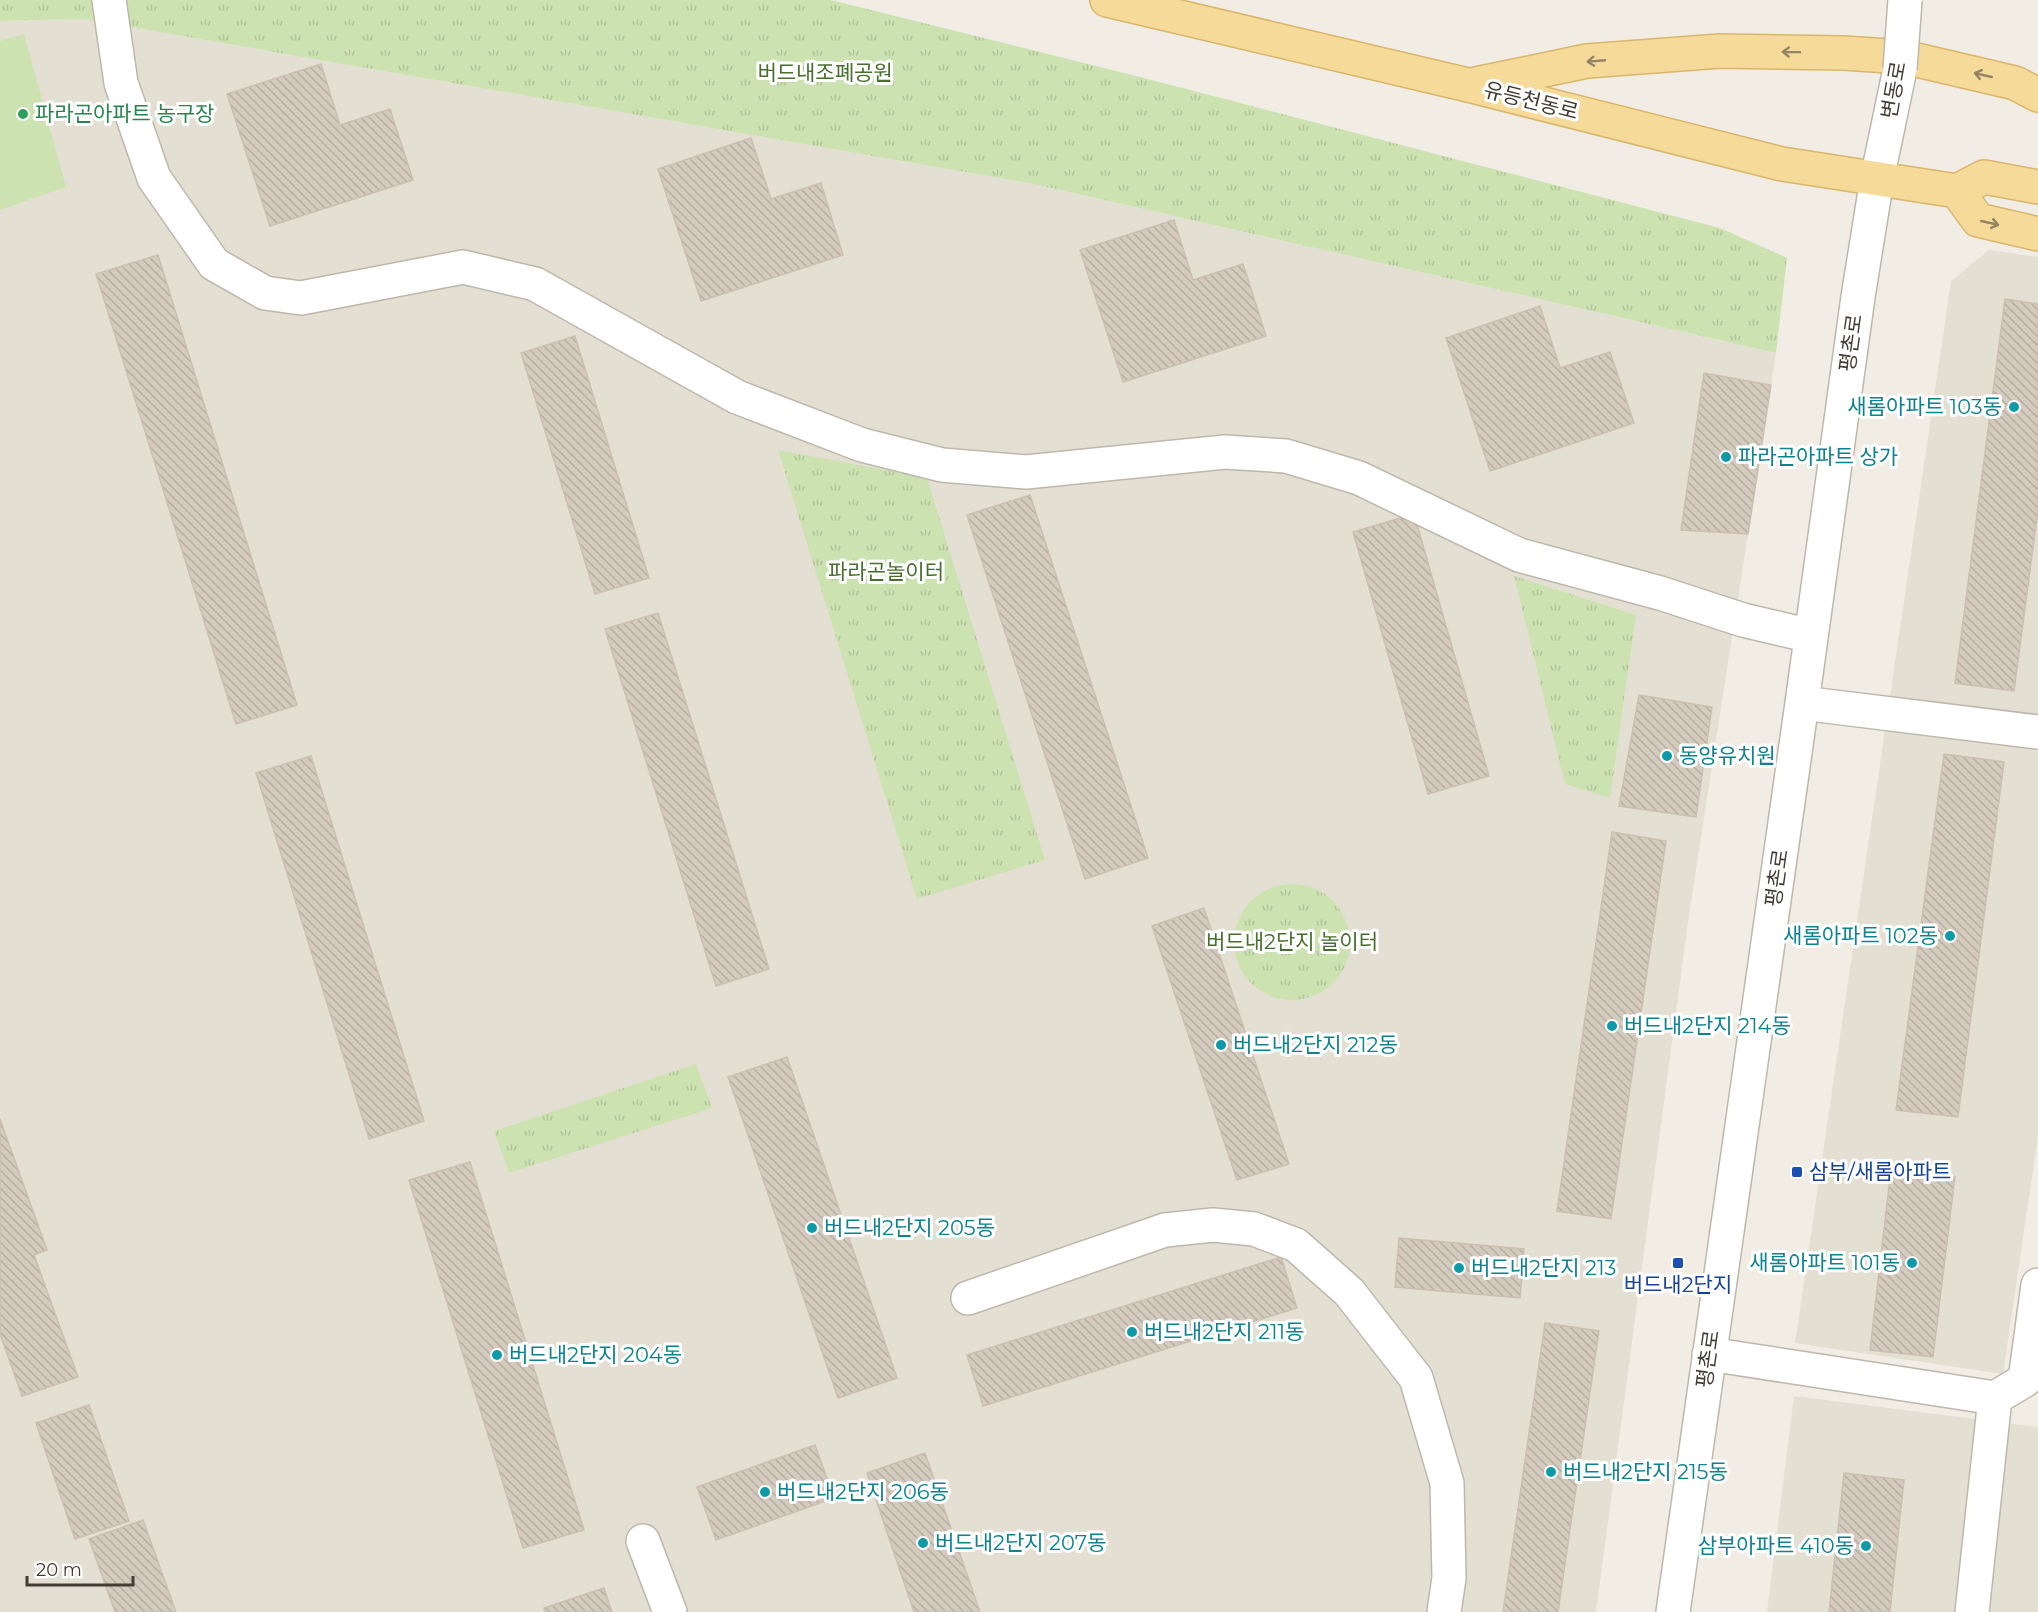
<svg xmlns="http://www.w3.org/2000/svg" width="2038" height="1612" viewBox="0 0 2038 1612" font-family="Montserrat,'Noto Sans KR',sans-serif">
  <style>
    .residential { fill: #e4dfd3 }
    .grass { fill: url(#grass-tufts) }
    .pitch { fill: #cde2b1 }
    .building { fill: url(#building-back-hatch); stroke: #cbc0af; stroke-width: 1.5 }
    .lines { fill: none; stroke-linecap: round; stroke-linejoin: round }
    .minor-casing { stroke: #beb7ab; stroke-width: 36 }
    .major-casing { stroke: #d9b66b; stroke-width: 36 }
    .minor { stroke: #fff; stroke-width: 33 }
    .major { stroke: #f5da9a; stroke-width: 33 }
    .minor-bridge-casing { stroke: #beb7ab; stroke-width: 36; stroke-linecap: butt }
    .minor-bridge { stroke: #fff; stroke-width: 33 }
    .oneway { stroke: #938462 }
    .leisure-dot { fill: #2e9e5b; stroke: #fff; stroke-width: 2 }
    .culture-dot { fill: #0f9aa8; stroke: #fff; stroke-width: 2 }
    .transit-dot { fill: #1a4fb4; stroke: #fff; stroke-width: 2 }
    .labels { text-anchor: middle; stroke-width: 6; stroke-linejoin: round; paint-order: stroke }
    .park-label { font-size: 21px; fill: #486f2e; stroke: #fff }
    .street-label { font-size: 21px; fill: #433d35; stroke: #fff }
    .leisure-label { font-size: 21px; fill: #27864d; stroke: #fff; text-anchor: start }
    .culture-label { font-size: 21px; fill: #0d838f; stroke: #fff; text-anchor: start }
    .transit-label { font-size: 21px; fill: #164399; stroke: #fff; text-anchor: start }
  </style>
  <defs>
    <pattern id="grass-tufts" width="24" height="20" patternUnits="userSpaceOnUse" patternTransform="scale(1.5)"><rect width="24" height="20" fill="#cde2b1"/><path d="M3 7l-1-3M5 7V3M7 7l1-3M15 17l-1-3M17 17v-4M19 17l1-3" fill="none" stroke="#b1c399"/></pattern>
    <pattern id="building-back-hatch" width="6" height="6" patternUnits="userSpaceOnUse" patternTransform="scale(1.5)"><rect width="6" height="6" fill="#d4cbbe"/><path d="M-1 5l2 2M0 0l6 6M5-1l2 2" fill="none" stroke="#b7afa4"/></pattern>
  </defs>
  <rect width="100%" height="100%" fill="#f1ede5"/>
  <path class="residential" d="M85 19 1034 184 1776 353 1689 915 1596 1612H0V21Z
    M1989 250 2038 257V1136L2003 1374 1795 1343 1951 281Z
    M1794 1396 2038 1427V1612H1767Z"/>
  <path class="grass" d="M0 0H831L1140 77 1720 228 1787 258 1776 353 1034 184 85 19 0 21Z
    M778 450 927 478 1045 860 917 899Z
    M1514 576 1636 615 1610 798 1565 784Z
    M1234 942a58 58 0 1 1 116 0a58 58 0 1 1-116 0Z
    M696 1064 712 1108 509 1173 494 1131Z"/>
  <path class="pitch" d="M24 34 66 187 0 210V41Z"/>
  <path class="building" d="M321 64 340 125 390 109 413 180 270 226 227 94Z
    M751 138 771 199 821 183 843 255 701 301 658 169Z
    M1174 220 1193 280 1243 264 1266 336 1123 382 1080 250Z
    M158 255 297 705 236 724 96 274Z
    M2005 299 2038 304V510L2014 691 1955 683Z
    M1540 306 1560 368 1610 352 1634 423 1490 471 1446 338Z
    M575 336 649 578 595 594 521 353Z
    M1704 373 1771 385 1748 534 1681 530Z
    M1030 495 1148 858 1085 879 967 515Z
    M1414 514 1489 776 1428 794 1353 532Z
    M658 613 769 969 716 986 605 629Z
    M1639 695 1712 707 1696 817 1619 806Z
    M1944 754 2004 762 1958 1117 1896 1110Z
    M311 756 424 1121 369 1139 256 773Z
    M1612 832 1666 841 1611 1219 1557 1211Z
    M1204 908 1289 1164 1237 1180 1152 926Z
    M787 1057 897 1378 838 1398 728 1077Z
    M0 1119 47 1250 34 1255 78 1377 22 1396 0 1334Z
    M470 1162 584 1530 523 1548 409 1180Z
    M1891 1169 1955 1177 1933 1357 1870 1350Z
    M1399 1238 1524 1249 1520 1298 1395 1287Z
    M1281 1257 1297 1308 983 1406 967 1355Z
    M1545 1323 1599 1331 1558 1612H1503Z
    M89 1405 129 1521 75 1539 36 1423Z
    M815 1445 834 1498 716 1540 697 1487Z
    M925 1453 980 1612H914L867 1473Z
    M1844 1473 1904 1480 1890 1612H1829Z
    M143 1520 176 1612H115L89 1539Z
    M604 1588 612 1612H545L544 1608Z"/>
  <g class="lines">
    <g class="minor-casing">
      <path id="minor" d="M109 0 121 83 154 178 214 264 265 293 301 298 463 267 535 284 737 397 862 445 942 465 1026 472 1225 452 1286 456 1359 478 1519 555 1660 593 1743 620 1811 636
        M1802 703 2038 732
        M968 1298 1165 1230 1213 1225 1254 1229 1296 1245 1349 1292 1416 1378 1447 1483 1449 1578 1444 1612
        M1709 1354 1995 1398 2025 1380 2038 1285
        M643 1541 670 1612
        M1673 1612 1802 703 1858 297 1877 179 1900 69
        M1972 1612 1995 1398"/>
    </g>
    <g class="major-casing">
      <path id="major" d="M1107 0 1468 85 1782 164 1957 191 1984 177 2038 187
        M1476 84 1587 61 1720 51 1843 53 1904 57 2015 83 2038 95
        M1957 191 1978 220 2038 234"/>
    </g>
    <use href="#minor" class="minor"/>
    <use href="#major" class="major"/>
    <g class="minor-bridge-casing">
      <path id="minor-bridge" d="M1900 69 1905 0"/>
    </g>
    <use href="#minor-bridge" class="minor-bridge"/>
  </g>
  <defs><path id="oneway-shaft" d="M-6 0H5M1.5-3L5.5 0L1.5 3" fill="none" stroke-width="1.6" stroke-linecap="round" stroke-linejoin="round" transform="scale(1.5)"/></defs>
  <g class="oneway">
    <use href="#oneway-shaft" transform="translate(1791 52) rotate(-179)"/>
    <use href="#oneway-shaft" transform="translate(1596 61) rotate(175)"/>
    <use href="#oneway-shaft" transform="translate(1983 75) rotate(-167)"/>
    <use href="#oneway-shaft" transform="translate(1990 223) rotate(13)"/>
  </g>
  <circle class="leisure-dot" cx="23" cy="114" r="6"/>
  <g class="culture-dot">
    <circle cx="2014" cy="407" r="6"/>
    <circle cx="1726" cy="457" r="6"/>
    <circle cx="1667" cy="756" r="6"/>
    <circle cx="1950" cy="936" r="6"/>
    <circle cx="1612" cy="1026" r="6"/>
    <circle cx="1221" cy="1045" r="6"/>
    <circle cx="812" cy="1228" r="6"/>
    <circle cx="1912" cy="1263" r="6"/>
    <circle cx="1459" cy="1268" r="6"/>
    <circle cx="1132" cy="1332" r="6"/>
    <circle cx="497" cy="1355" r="6"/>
    <circle cx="1551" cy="1472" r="6"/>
    <circle cx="765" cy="1492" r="6"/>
    <circle cx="923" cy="1543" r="6"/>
    <circle cx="1866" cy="1546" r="6"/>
  </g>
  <g class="transit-dot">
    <rect x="1791" y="1166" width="12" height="12" rx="3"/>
    <rect x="1672" y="1257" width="12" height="12" rx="3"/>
  </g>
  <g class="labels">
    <g class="park-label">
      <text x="825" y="80">버드내조폐공원</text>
      <text x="886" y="579">파라곤놀이터</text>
      <text x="1292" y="949">버드내2단지 놀이터</text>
    </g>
    <g class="street-label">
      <text transform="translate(1894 90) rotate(-80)" y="7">변동로</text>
      <text transform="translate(1531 101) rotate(14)" y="7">유등천동로</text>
      <text transform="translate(1851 343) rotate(-82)" y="7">평촌로</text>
      <text transform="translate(1777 878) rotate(-82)" y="7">평촌로</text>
      <text transform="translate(1708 1359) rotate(-82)" y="7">평촌로</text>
    </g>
    <g class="leisure-label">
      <text x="35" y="121">파라곤아파트 농구장</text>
    </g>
    <g class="culture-label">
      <text x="2002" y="414" text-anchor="end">새롬아파트 103동</text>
      <text x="1738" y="464">파라곤아파트 상가</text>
      <text x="1679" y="763">동양유치원</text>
      <text x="1938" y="943" text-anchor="end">새롬아파트 102동</text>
      <text x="1624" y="1033">버드내2단지 214동</text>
      <text x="1233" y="1052">버드내2단지 212동</text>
      <text x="824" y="1235">버드내2단지 205동</text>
      <text x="1900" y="1270" text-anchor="end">새롬아파트 101동</text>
      <text x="1471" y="1275">버드내2단지 213</text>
      <text x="1144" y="1339">버드내2단지 211동</text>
      <text x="509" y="1362">버드내2단지 204동</text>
      <text x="1563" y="1479">버드내2단지 215동</text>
      <text x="777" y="1499">버드내2단지 206동</text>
      <text x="935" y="1550">버드내2단지 207동</text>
      <text x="1854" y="1553" text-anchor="end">삼부아파트 410동</text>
    </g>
    <g class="transit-label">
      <text x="1809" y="1179">삼부/새롬아파트</text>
      <text x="1678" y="1292" text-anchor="middle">버드내2단지</text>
    </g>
  </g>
  <path d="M27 1576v9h106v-9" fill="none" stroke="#433d35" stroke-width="3"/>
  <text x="36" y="1576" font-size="18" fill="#433d35" stroke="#ffffff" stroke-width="4.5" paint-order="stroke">20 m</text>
</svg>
